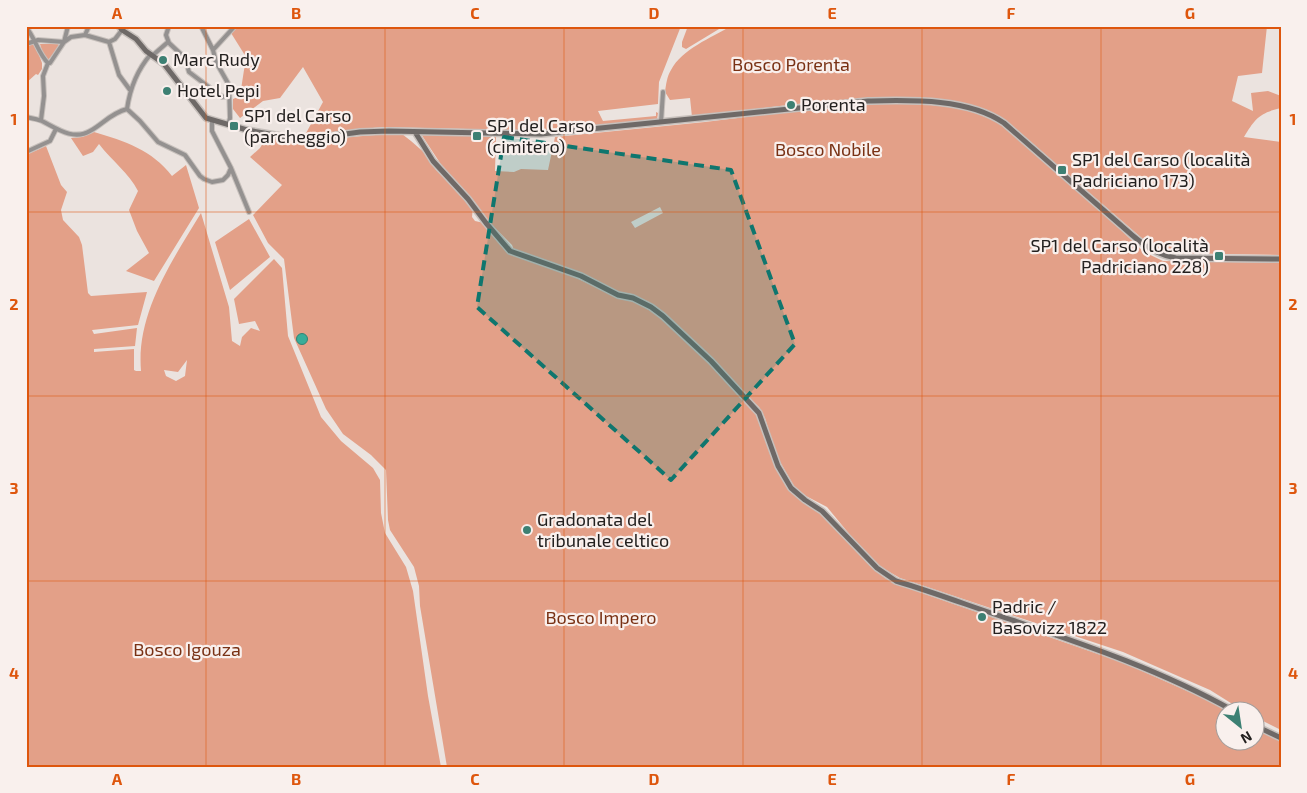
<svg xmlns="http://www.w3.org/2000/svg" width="1307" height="793" viewBox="0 0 1307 793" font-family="'Exo 2',sans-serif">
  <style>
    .green { fill: #e3a088; fill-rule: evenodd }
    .water { fill: #38ad99; stroke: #328374 }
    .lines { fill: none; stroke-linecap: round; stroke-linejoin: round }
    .street-casing { stroke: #c7c0bc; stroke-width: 6 }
    .secondary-casing { stroke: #c7c0bc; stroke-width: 8 }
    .street { stroke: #949190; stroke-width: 4 }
    .secondary { stroke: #6e6967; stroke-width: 5 }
    .marked { fill: #0f766e; fill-opacity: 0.2; stroke: #0f766e; stroke-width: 4; stroke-dasharray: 10 6; stroke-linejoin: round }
    .grid { fill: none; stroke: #de560d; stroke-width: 1; stroke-opacity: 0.55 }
    .poi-dot { fill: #3d8073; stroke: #f9f0ed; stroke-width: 2 }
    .labels { text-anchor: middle; stroke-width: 4.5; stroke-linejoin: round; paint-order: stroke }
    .poi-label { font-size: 18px; fill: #23201f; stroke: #f9f0ed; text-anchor: start }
    .park-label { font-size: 18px; fill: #793114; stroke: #f9f0ed }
    .neatline { fill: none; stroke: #de560d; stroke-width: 2 }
    .grid-label { font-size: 16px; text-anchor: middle; font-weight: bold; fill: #de560d }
  </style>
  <rect width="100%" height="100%" fill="#ebe3df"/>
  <path class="green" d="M237 26H681L659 82 658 104 598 111 603 121 656 116V112L658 113 657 120 552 131 382 127 305 135 323 102 303 67 280 98 263 101 240 118 233 109V99L240 96 246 57 231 33Z
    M688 26H724L686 49 682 47V42Z
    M731 26H1267L1262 73 1238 76 1232 101 1253 111 1251 93 1268 91 1281 96V108C1259 113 1255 119 1244 137L1281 142V255L1168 253 1151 246 1011 125C1001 117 990 110 978 107 961 101 942 101 925 100 847 94 770 108 692 117L690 98 670 100 665 92C666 85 667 76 671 70 682 49 711 38 731 26Z
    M32 44H35L42 63V69L38 75 36 74 26 83V47Z
    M40 44H58L60 46 48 60 44 57Z
    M891 103C931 105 971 104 1006 128L1104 214 1144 252 1163 261 1281 263V730L1255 717 1254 710H1242L1210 690 1123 652 900 578 879 566 855 541 827 507 806 496 794 486 776 455 765 418 759 407 746 395 664 313 649 302 632 294 619 292 579 273 514 250 512 245 489 222 474 201 444 169 421 134 496 136 495 171 514 172 521 169 548 170 555 137 705 122 836 106ZM660 207 663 213 635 228 631 222Z
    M94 132C125 141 152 150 172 176L186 165 199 208 154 281 126 271 149 253 137 231 129 210 138 191C129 173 112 161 99 144L93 152 83 156 71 138 82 137Z
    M388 134H402L411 141 427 155 436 170 473 207 472 217 475 221 484 223 508 252 570 275 608 293 639 304 659 316 704 358 756 414 776 469 790 491 800 500 821 513 871 567 885 578 899 585 1124 663 1194 694 1227 710H1224V740H1254L1255 727 1281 740V767H447L420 606 419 586 414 567 390 530 388 520 386 470 371 455 343 434 326 409 294 338 284 259 268 243 253 215 282 185 250 157 260 148 266 138 300 141Z
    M46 146 61 185 67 192 61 210 63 220 79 237 82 245 88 293 91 296 147 292 138 325 92 330 94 334 137 328 135 346 94 349V352L134 349V370L136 371H141C136 313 172 261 201 213L229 307 232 341 240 346 242 337 251 328 260 331 255 321 239 324 234 299 274 259 282 268 288 336 321 417 341 441 373 468 380 480 381 513 385 533 406 567 413 591 428 696 441 767H26V155ZM187 360 185 376 176 381 166 376 164 370 178 372Z
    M249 219 270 257 230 290 215 242Z"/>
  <path class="water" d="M296.5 339a5.5 5.5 0 1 1 11 0a5.5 5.5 0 1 1-11 0Z"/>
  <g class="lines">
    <g class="street-casing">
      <path id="street" d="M169 26 166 35 169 43 185 58 189 72 222 97 228 96
        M201 26 213 50 216 62 229 85 230 118 228 125
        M26 27C35 38 39 55 48 63L43 76 44 96 41 120
        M85 35 89 26
        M109 42 115 39 122 30
        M26 44 38 40 64 42 71 37 85 35 109 42 119 75 130 90
        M213 50 235 26
        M151 54C137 70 130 88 127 109L140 121 158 142 185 155 200 176 204 179 212 182 223 180 228 175 231 168
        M153 55 168 42
        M48 63H50L64 42 68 26
        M26 117C31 118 37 119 42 121 56 128 73 141 90 131 103 124 111 113 127 109
        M212 121V131L231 168 249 212
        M661 122 663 92
        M26 152 50 141 56 129"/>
    </g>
    <g class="secondary-casing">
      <path id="secondary" d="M119 26 122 30 136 39 146 51 164 64 206 118 247 130 287 137 316 138 360 132 389 131 541 134 868 101C911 100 968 98 1004 123L1132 235C1146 247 1158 255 1176 258L1281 259
        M415 132 433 161 468 199 486 223 510 251 581 276 618 295 633 298 651 307 663 316 711 361 759 413 778 466 791 488 805 500 822 511 877 568 896 581C936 593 975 608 1015 621 1089 646 1164 672 1232 710
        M1254 725 1281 738"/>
    </g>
    <use href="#street" class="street"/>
    <use href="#secondary" class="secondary"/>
  </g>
  <path class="marked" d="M504 137 731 170 795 344 671 480 477 307Z"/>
  <path class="grid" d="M206 26V767M385 26V767M564 26V767M743 26V767M922 26V767M1101 26V767M26 212H1281M26 396H1281M26 581H1281"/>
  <g class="poi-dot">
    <circle cx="163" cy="60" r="5"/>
    <circle cx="167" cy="91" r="5"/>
    <circle cx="791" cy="105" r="5"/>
    <rect x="229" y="121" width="10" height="10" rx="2.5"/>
    <rect x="472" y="131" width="10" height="10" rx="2.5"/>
    <rect x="1057" y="165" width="10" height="10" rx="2.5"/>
    <rect x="1214" y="251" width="10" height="10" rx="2.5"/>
    <circle cx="527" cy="530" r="5"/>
    <circle cx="982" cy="617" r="5"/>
  </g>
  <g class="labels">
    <g class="poi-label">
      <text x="173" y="66">Marc Rudy</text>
      <text x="177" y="97">Hotel Pepi</text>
      <text x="801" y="111">Porenta</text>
      <text x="244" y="122">SP1 del Carso<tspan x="244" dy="21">(parcheggio)</tspan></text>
      <text x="487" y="132">SP1 del Carso<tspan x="487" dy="21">(cimitero)</tspan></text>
      <text x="1072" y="166">SP1 del Carso (località<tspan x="1072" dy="21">Padriciano 173)</tspan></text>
      <text x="1209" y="252" text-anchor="end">SP1 del Carso (località<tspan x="1209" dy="21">Padriciano 228)</tspan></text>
      <text x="537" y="526">Gradonata del<tspan x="537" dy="21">tribunale celtico</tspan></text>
      <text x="992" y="613">Padric /<tspan x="992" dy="21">Basovizz 1822</tspan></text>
    </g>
    <g class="park-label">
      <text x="791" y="71">Bosco Porenta</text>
      <text x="828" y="156">Bosco Nobile</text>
      <text x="601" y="624">Bosco Impero</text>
      <text x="187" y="656">Bosco Igouza</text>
    </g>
  </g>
  <rect width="1307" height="793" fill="none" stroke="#f9f0ed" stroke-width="55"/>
  <g transform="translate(1240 726) rotate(150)"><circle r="24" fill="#f9f0ed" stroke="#a39d9b"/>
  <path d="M0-4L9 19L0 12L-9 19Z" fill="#3d8073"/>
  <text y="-8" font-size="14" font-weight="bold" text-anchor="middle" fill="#23201f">N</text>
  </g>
  <rect x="28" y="28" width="1252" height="738" class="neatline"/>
  <g class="grid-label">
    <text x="117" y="19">A</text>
    <text x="296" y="19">B</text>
    <text x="475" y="19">C</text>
    <text x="654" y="19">D</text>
    <text x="832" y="19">E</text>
    <text x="1011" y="19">F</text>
    <text x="1190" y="19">G</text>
    <text x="14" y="125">1</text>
    <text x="1293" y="125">1</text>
    <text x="14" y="310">2</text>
    <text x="1293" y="310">2</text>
    <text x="14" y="494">3</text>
    <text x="1293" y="494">3</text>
    <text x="14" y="679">4</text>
    <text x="1293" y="679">4</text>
    <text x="117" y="785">A</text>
    <text x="296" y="785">B</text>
    <text x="475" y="785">C</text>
    <text x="654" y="785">D</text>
    <text x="832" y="785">E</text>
    <text x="1011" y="785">F</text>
    <text x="1190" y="785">G</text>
  </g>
</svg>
